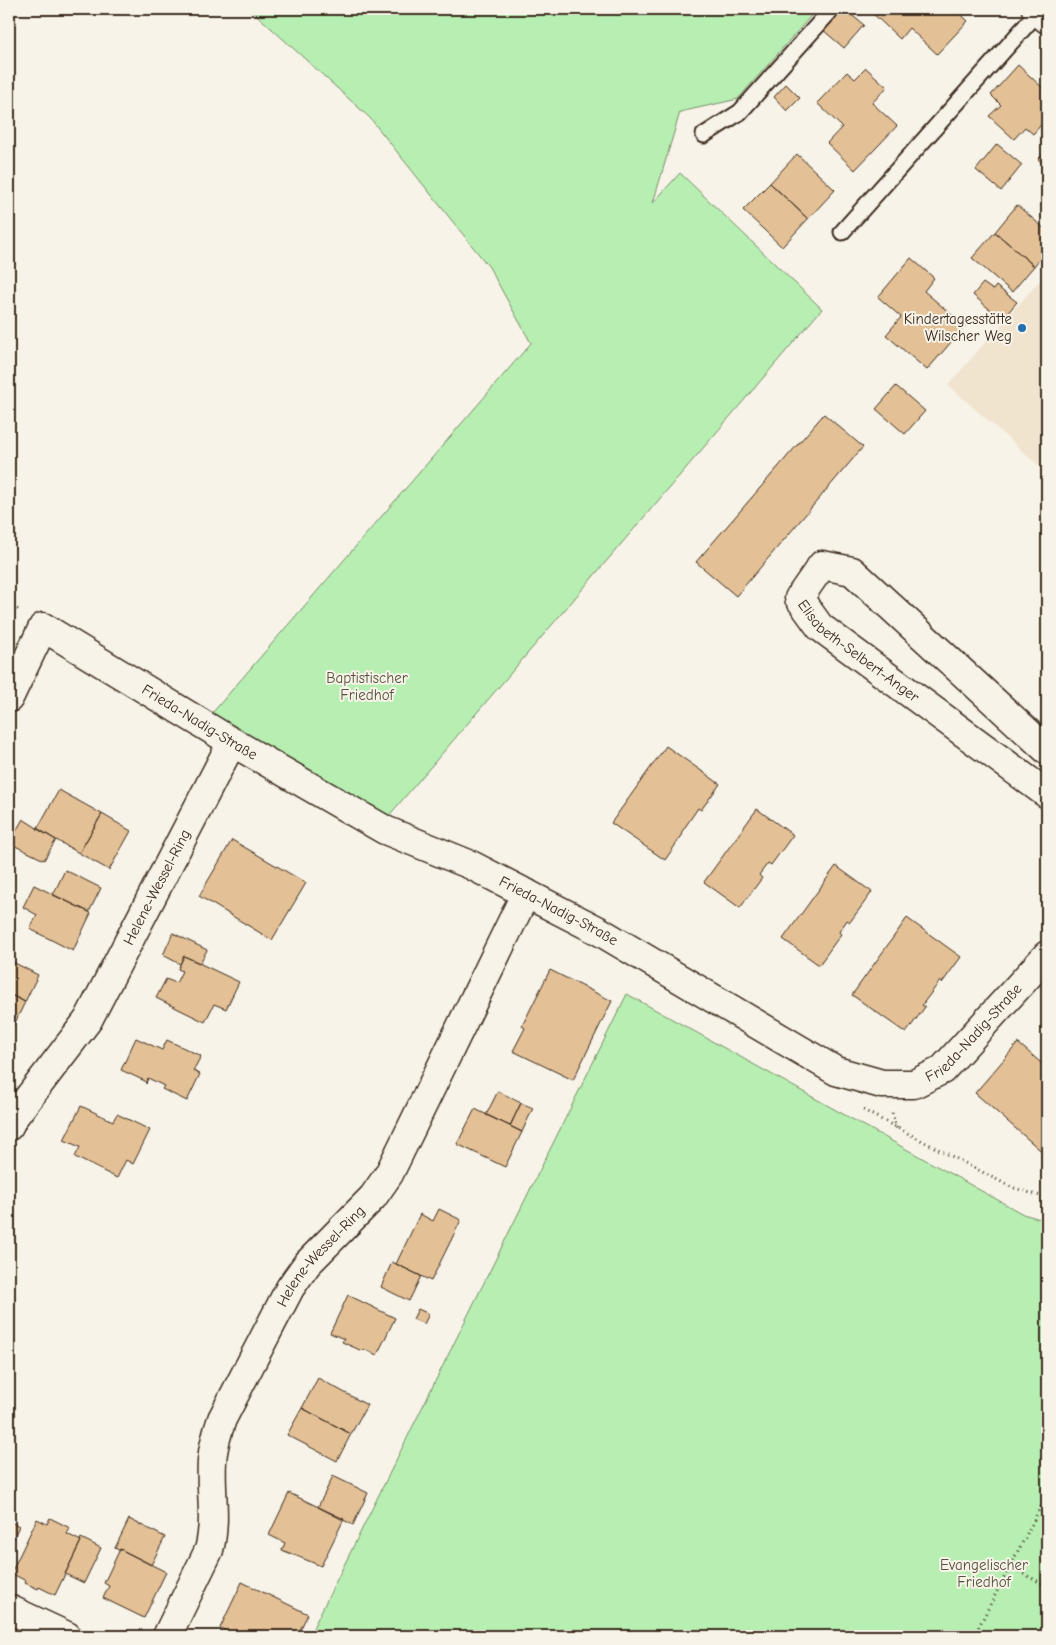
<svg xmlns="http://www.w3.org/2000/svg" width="1056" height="1645" viewBox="0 0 1056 1645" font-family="'Comic Neue',sans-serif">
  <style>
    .built { fill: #f1e4cf }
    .green { fill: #b7efb2; stroke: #798c68 }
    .building { fill: #e3c095; stroke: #3b2a1e }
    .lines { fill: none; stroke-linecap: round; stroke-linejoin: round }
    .service-casing { stroke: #3b2a1e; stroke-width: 19 }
    .minor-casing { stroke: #3b2a1e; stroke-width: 31 }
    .tertiary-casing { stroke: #3b2a1e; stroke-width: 31 }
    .path { stroke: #3b2a1e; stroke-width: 3; stroke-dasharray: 1 4; stroke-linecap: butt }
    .service { stroke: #f7f3e8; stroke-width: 15 }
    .minor { stroke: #f7f3e8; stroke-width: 28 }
    .tertiary { stroke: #f7f3e8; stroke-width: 28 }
    .poi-dot { fill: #1f6fb2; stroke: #f7f3e8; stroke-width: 2 }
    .labels { text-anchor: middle; stroke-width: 4; stroke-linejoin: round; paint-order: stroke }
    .poi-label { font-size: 15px; fill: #3b2a1e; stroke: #f7f3e8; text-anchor: end }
    .street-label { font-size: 15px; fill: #3b2a1e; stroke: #f7f3e8 }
    .park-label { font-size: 15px; fill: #54513c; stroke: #f7f3e8 }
  </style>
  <rect width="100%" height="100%" fill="#f7f3e8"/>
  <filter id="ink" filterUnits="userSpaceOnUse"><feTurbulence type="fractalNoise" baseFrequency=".02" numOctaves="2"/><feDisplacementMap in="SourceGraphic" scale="10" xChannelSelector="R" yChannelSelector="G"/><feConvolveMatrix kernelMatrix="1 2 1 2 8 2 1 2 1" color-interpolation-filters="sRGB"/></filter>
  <g filter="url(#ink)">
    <path class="built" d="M1047 272V473L948 385Z"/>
    <path class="green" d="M250 9H817L738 99 680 112 653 203 680 173 822 309 386 819 207 719 531 343 489 267 370 118Z
      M627 994 1023 1214 1047 1221V1636H309Z"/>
    <path class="building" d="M841 9H844L864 25 844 48 823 30Z
      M868 9H955L968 21 937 54 909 28 900 39Z
      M1018 65 1047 92V118L1033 134 1025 127 1014 139 989 116 1001 105 991 95Z
      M866 68 887 87 872 103 897 126 855 170 827 143 842 127 817 103 847 72 855 79Z
      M786 84 800 98 787 111 774 97Z
      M997 144 1022 165 1001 191 976 170Z
      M1047 150V168L1038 159Z
      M797 154 835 190 808 219 770 183Z
      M770 183 808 219 782 247 743 210Z
      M1017 205 1047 231V250L1034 266 995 232Z
      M995 232 1034 266 1012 292 972 258Z
      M911 258 934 278 924 291 965 326 927 370 886 335 901 317 878 297Z
      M983 283 993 290 996 286 1017 302 1002 320 973 295Z
      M896 386 925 411 905 434 876 409Z
      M824 414 863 447 736 596 696 562Z
      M666 746 720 784 701 810 698 808 681 833 683 834 665 860 611 823Z
      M59 790 102 814 79 853 37 829Z
      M757 809 793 835 771 865 768 863 759 875 762 878 740 908 704 882Z
      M102 814 131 831 109 870 79 853Z
      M23 819 56 840 44 860 9 843Z
      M232 840 306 883 272 940 199 896Z
      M836 866 872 892 850 922 847 920 839 932 841 934 819 965 783 939Z
      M65 870 101 888 89 912 53 895Z
      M34 885 91 913 73 951 30 929 37 915 23 907Z
      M907 918 961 957 942 983 940 981 922 1005 925 1007 906 1033 852 995Z
      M173 933 207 950 200 963 184 956 180 964 163 955Z
      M184 956 239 982 226 1009 214 1004 205 1022 156 998 166 979 176 983 182 971 178 969Z
      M9 960 38 975 25 1002 9 994Z
      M550 970 612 1001 573 1080 513 1051 525 1028 522 1026Z
      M9 994 25 1002 12 1029 9 1028Z
      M136 1038 162 1050 167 1040 201 1056 193 1071 200 1074 187 1101 162 1089 164 1086 148 1078 146 1084 145 1081 121 1070Z
      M1018 1043 1047 1068V1156L975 1093Z
      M498 1091 521 1103 510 1126 486 1115Z
      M521 1103 533 1108 522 1132 510 1126Z
      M81 1106 113 1121 117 1114 150 1130 133 1164 126 1160 117 1178 75 1157 80 1147 64 1140Z
      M475 1109 522 1132 505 1167 457 1144Z
      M439 1209 461 1220 431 1281 396 1264 420 1214 433 1221Z
      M392 1262 421 1276 409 1301 381 1287Z
      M348 1295 395 1318 377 1355 363 1349 362 1351 342 1342 344 1339 330 1333Z
      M418 1309 429 1314 424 1324 413 1319Z
      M318 1378 367 1405 351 1434 302 1408Z
      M302 1408 351 1434 337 1461 287 1435Z
      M333 1476 368 1493 353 1525 318 1507Z
      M289 1493 344 1519 321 1566 282 1550 285 1543 269 1535Z
      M50 1518 70 1528 67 1534 81 1541 55 1595 39 1587 38 1589 25 1583 26 1581 11 1573 37 1519 47 1524Z
      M129 1519 165 1537 151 1565 120 1549V1551L115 1548Z
      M9 1521 19 1526 9 1548Z
      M81 1538 101 1548 84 1583 65 1574 81 1541 80 1540Z
      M120 1549 166 1572 144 1618 103 1598 109 1586 104 1583Z
      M242 1582 308 1614 297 1636H236L220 1628Z"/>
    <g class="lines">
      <g class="service-casing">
        <path id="service" d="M704 135 740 112 832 9
          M842 232 1039 11"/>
      </g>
      <g class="minor-casing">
        <g id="minor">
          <path id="s1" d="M9 698 43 627 232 742 385 830 471 865 599 931 836 1071 882 1084H914L942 1070 1047 955"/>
          <path id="s2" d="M1047 750 852 571 822 565 799 598 820 627 1047 794"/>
          <path id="s3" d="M9 1126 13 1118 88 1020 232 742"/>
          <path d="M9 1609 67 1636"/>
          <path id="s4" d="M167 1636 209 1550C217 1520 210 1491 212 1461 213 1446 217 1433 222 1419L290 1288 307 1264 373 1197 389 1174 526 893"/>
        </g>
      </g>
      <g class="tertiary-casing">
        <path id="tertiary" d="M1036 9 1047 19"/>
      </g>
      <path class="path" d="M9 603 20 611
        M863 1110 1011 1187 1047 1198
        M892 1113 897 1129
        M1010 1567 1047 1586
        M974 1636 1047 1495"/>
      <use href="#service" class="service"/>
      <use href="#minor" class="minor"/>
      <use href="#tertiary" class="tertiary"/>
    </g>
  </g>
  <circle class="poi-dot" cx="1022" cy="328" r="5"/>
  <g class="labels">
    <g class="poi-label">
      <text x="1012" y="324">Kindertagesstätte<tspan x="1012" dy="17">Wilscher Weg</tspan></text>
    </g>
    <g class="street-label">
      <text dy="5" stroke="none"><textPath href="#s2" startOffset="416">Elisabeth-Selbert-Anger</textPath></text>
      <text dy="5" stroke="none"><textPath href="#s1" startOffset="262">Frieda-Nadig-Straße</textPath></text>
      <text dy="5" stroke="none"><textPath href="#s3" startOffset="282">Helene-Wessel-Ring</textPath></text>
      <text dy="5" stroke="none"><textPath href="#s1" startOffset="668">Frieda-Nadig-Straße</textPath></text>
      <text dy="5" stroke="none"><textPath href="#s1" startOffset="1148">Frieda-Nadig-Straße</textPath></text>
      <text dy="5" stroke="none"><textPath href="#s4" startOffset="420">Helene-Wessel-Ring</textPath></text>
    </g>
    <g class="park-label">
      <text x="367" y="683">Baptistischer<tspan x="367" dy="17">Friedhof</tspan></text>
      <text x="984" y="1570">Evangelischer<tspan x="984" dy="17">Friedhof</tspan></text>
    </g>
  </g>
  <rect width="1056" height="1645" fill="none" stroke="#f7f3e8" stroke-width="30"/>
  <rect x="15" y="15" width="1026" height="1615" fill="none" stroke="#3b2a1e" stroke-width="2" filter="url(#ink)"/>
</svg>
